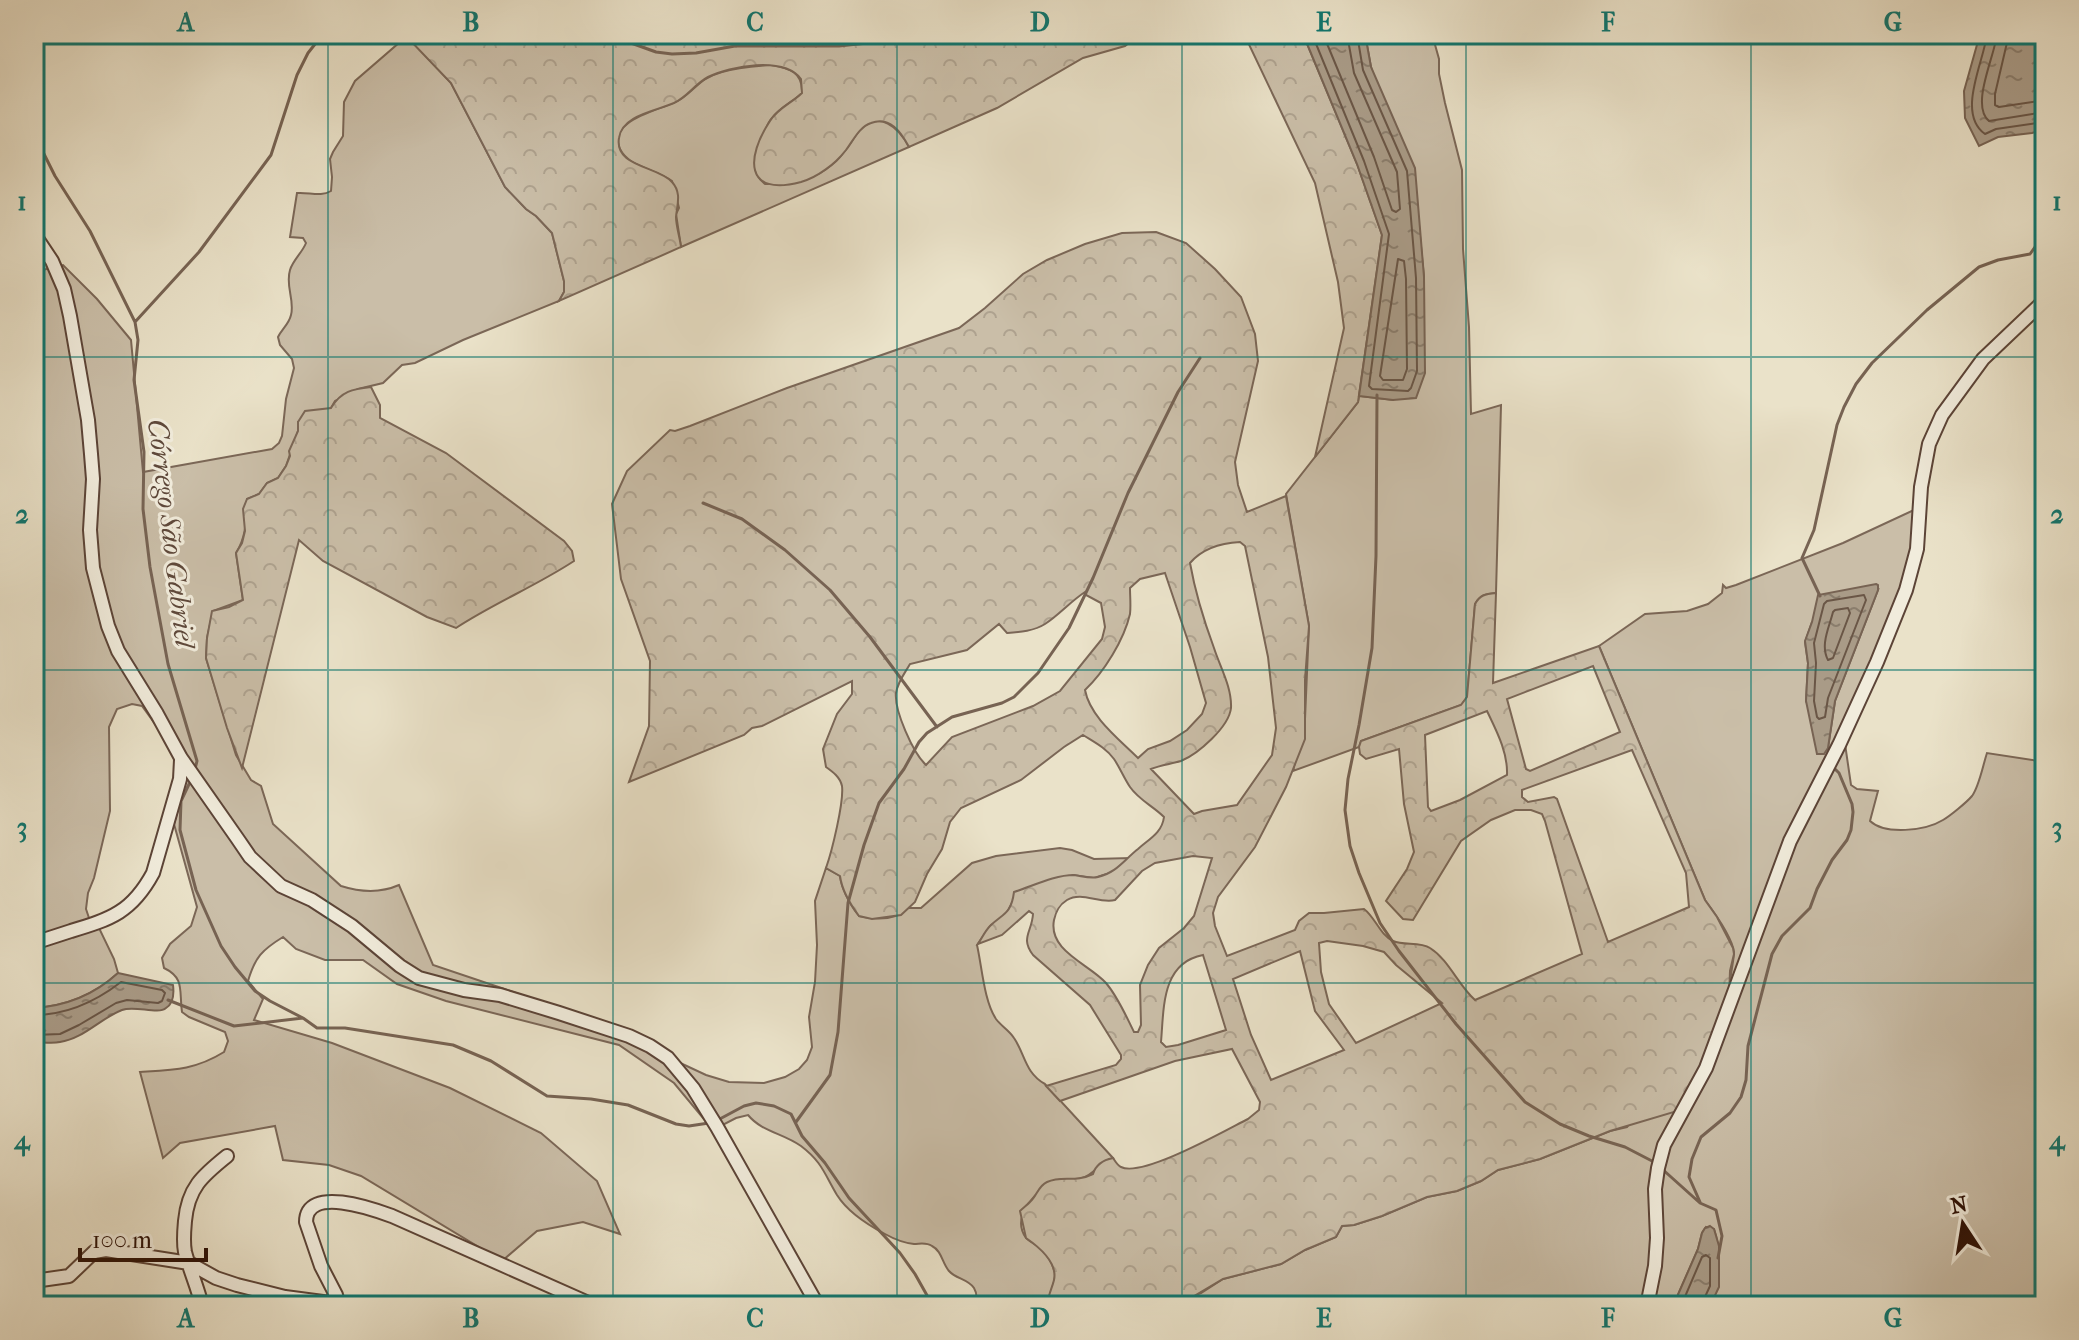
<svg xmlns="http://www.w3.org/2000/svg" width="2079" height="1340" viewBox="0 0 2079 1340" font-family="'IM FELL French Canon',serif">
  <style>
    .green { fill: #cabea8; stroke: #7b6757; stroke-width: 2; fill-rule: evenodd }
    .forest { fill: url(#forest-crowns); stroke: #7b6757; stroke-width: 2; fill-rule: evenodd }
    .water { fill: url(#water-ripples); stroke: #776353; stroke-width: 2 }
    .lines { fill: none; stroke-linecap: round; stroke-linejoin: round }
    .shore { stroke: #6a5646; stroke-width: 2 }
    .stream { stroke: #776353; stroke-width: 3 }
    .minor-casing { stroke: #5c4437; stroke-width: 16 }
    .minor { stroke: #f1ecdc; stroke-width: 12 }
    .grid { fill: none; stroke: #0f766e; stroke-width: 2; stroke-opacity: 0.55 }
    .labels { text-anchor: middle; stroke-width: 6; stroke-linejoin: round; paint-order: stroke }
    .water-label { font-size: 28px; font-style: italic; fill: #5e483a; stroke: #f1ecdc }
    .neatline { fill: none; stroke: #0f766e; stroke-width: 3 }
    .grid-label { font-size: 26px; text-anchor: middle; font-weight: bold; fill: #0f766e }
  </style>
  <defs>
    <pattern id="forest-crowns" width="20" height="18" patternUnits="userSpaceOnUse" patternTransform="scale(2)"><rect width="20" height="18" fill="#cabea8"/><path d="M2 6a3 3 0 1 1 6 0M12 15a3 3 0 1 1 6 0" fill="none" stroke="#aea28f"/></pattern>
    <pattern id="water-ripples" width="26" height="14" patternUnits="userSpaceOnUse" patternTransform="scale(2)"><rect width="26" height="14" fill="#a99b87"/><path d="M2 4q2-2 4 0t4 0M15 11q2-2 4 0t4 0" fill="none" stroke="#8a7d6c"/></pattern>
  </defs>
  <rect width="100%" height="100%" fill="#eae2c9"/>
  <filter id="stains"><feTurbulence type="fractalNoise" baseFrequency=".0025" numOctaves="4"/><feColorMatrix values="0 0 0 0 .2 0 0 0 0 .09 0 0 0 0 .02 0 0 0 .5 -.17"/></filter>
  <radialGradient id="worn" r=".72"><stop offset=".6" stop-color="#630" stop-opacity="0"/><stop offset="1" stop-color="#630" stop-opacity=".3"/></radialGradient>
  <path class="green" d="M1365 34H1432L1439 59V74L1445 103 1462 170 1463 249 1469 327 1471 414 1501 405 1496 593C1485 594 1480 595 1475 604L1467 697 1461 705 1361 741 1359 747 1293 771 1305 719 1309 626 1286 494 1358 402 1359 396 1393 400 1424 277 1419 226 1371 67Z
    M407 36 451 83 505 187 526 209 536 216 552 233 564 281V292L559 301 463 340 415 363 402 365 383 383 358 389 335 401 331 408 298 422V431L286 466 278 478 267 483 259 494 247 499C246 519 247 536 236 553L243 600 213 611 207 638 206 658 236 755 251 780 261 786 273 824 341 886C360 892 381 893 399 885L433 965 638 1034 646 1047 706 1075 729 1082 764 1083 785 1077 799 1069 807 1060 812 1047 809 1017 815 982 817 945 815 901 826 868 840 876C842 891 850 904 859 916 876 920 895 921 908 908H921L972 863 996 856 1060 848 1072 850 1094 859 1129 858 1113 872 1094 878 1073 875 1013 901 1005 916 991 925 977 945C982 967 984 1001 996 1019 1001 1026 1009 1030 1014 1038 1025 1054 1025 1073 1045 1084L1113 1158C1099 1161 1096 1174 1082 1178 1074 1181 1065 1177 1058 1180 1038 1187 1010 1216 1026 1238 1029 1242 1037 1244 1041 1249 1046 1254 1052 1263 1054 1270 1058 1282 1047 1294 1048 1306H975C977 1300 977 1293 974 1288 968 1279 956 1279 949 1271 942 1263 942 1251 932 1246 926 1242 920 1244 914 1244 904 1243 894 1239 885 1234 868 1225 847 1211 837 1195 824 1173 822 1162 801 1146 783 1133 762 1132 748 1115L736 1118 713 1130 674 1083 619 1045 446 1001 397 984 363 960H325L296 949 283 937C262 950 255 957 248 981L263 999 254 1020 332 1043 450 1088 541 1133 597 1181 620 1234 583 1222 537 1231 502 1261 361 1176 329 1165 283 1160 275 1126 180 1143 163 1158 140 1072C173 1070 195 1070 224 1052L228 1041 225 1032 189 1017 182 1012C179 991 185 978 164 968L162 958 170 944 191 926 197 907 174 824 182 795 183 775 163 735 142 706 132 704 117 709 109 727 110 811 94 878 88 893 86 909 90 921 100 930 114 959 118 973C94 995 66 1006 34 1008V272L63 265 97 299 131 340 143 472 272 449 279 443 282 436 286 399 294 368 292 359 280 345 278 337C282 329 289 324 291 315 295 300 285 286 290 270 293 260 302 253 306 243L303 238 290 237 297 193C309 192 321 197 331 191L332 177 330 159 333 152 343 136 344 102 355 81Z
    M771 65C789 68 803 72 802 93 793 102 780 107 772 118 767 123 766 130 763 136 756 152 748 171 765 184 785 183 803 183 820 173 828 168 835 163 840 157 847 149 853 139 859 131 879 109 899 128 909 147L681 247 676 214 679 208 672 181C657 169 629 168 620 149 606 118 665 110 681 99 697 88 700 78 722 72 738 67 755 66 771 65Z
    M1916 509 1918 555 1844 737 1851 785 1857 789 1878 791 1870 821C1885 835 1925 831 1943 820 1950 816 1967 802 1972 796 1979 787 1983 765 1987 753L2045 762V1306H1710C1718 1280 1723 1255 1714 1229L1706 1227 1702 1233 1698 1249 1673 1306H1159L1173 1303 1201 1293 1223 1279 1281 1264 1305 1250 1336 1237 1342 1226 1354 1225 1382 1216 1427 1197 1457 1191 1481 1181 1498 1170 1540 1159 1610 1131 1627 1127 1730 985C1730 975 1734 960 1734 952 1732 937 1714 912 1705 900L1599 646 1645 614 1687 611 1708 604 1722 593 1723 585 1726 588 1736 585 1843 543ZM1878 590 1835 701 1828 748 1806 701 1808 663 1805 642 1812 622Z"/>
  <path class="forest" d="M404 34H1140L1125 46 1083 58 997 108 909 147C901 132 890 116 871 123 859 127 853 141 846 150 835 164 818 177 801 182 744 197 746 157 770 121 778 108 792 103 802 93L801 79C784 56 730 66 708 77 695 84 687 97 674 103 656 111 622 115 619 138 614 167 658 166 672 182 682 193 677 205 676 217 676 226 680 238 681 247L559 301 564 292V281L552 233 536 216 526 209 505 187 451 83Z
    M1244 34H1303L1357 164 1382 235 1358 402 1315 457 1344 328 1338 282 1315 183Z
    M1156 232 1186 243 1215 269 1241 297 1255 334 1258 361 1235 462 1238 485 1247 512 1286 496 1309 626 1305 680V739L1286 787 1255 847 1218 897 1213 913 1215 926 1227 956 1295 930 1299 921 1309 913H1324L1364 909C1375 917 1380 935 1393 941 1404 946 1420 941 1430 948 1449 960 1458 985 1475 1000L1582 954 1545 821 1542 814 1531 810H1515L1491 820 1461 841 1413 920 1403 919 1386 901 1407 869 1414 852 1404 804 1399 749 1366 759 1360 754 1359 747 1361 741 1461 705 1467 697 1475 604C1480 595 1485 594 1496 593L1493 683 1599 646 1705 900 1717 917 1733 948 1734 954 1730 971 1729 998 1695 1084 1674 1112 1610 1131 1540 1159 1498 1170 1481 1181 1457 1191 1427 1197 1382 1216 1354 1225 1342 1226 1336 1237 1305 1250 1281 1264 1223 1279 1189 1299 1159 1306H1048C1047 1296 1052 1289 1054 1280 1058 1262 1039 1247 1026 1238L1020 1211C1023 1208 1027 1205 1030 1202 1037 1196 1038 1186 1047 1182 1062 1175 1075 1183 1093 1174 1096 1164 1103 1160 1113 1158 1115 1161 1118 1166 1121 1167 1142 1178 1226 1130 1248 1119L1259 1110 1260 1102 1232 1049 1175 1061 1060 1101 1046 1086 1116 1065 1121 1059V1055L1090 1005 1033 955C1020 938 1032 932 1033 914L1029 911 1002 935 978 944C982 938 985 931 990 926 1003 913 1011 915 1014 892 1033 886 1054 875 1074 875 1082 876 1090 879 1098 877 1116 873 1124 860 1138 849 1149 839 1162 833 1164 817 1153 806 1139 800 1130 787 1124 778 1120 768 1114 759 1106 748 1094 742 1083 735L1064 747 1021 780 961 808 950 822 942 849 927 874 915 902 901 915 872 919 859 916C850 904 842 891 840 876L826 868C832 851 844 802 842 786 840 777 833 772 826 767L823 749 837 714 852 694V681L762 726 752 728 744 735 629 782 649 726 650 661 621 579 612 504 627 471 670 430 675 431 690 426 787 388 959 328 985 308 1023 274 1047 260 1085 244 1122 233ZM1240 542 1245 546 1268 657 1276 728 1272 755 1237 805 1202 811 1194 814 1151 769C1160 765 1171 764 1181 761 1198 754 1229 727 1231 708 1232 687 1220 667 1214 648 1204 621 1195 591 1190 563 1202 549 1221 543 1240 542ZM1165 573 1190 647 1206 703 1202 714 1187 730 1170 741 1148 749 1138 758C1119 739 1090 717 1085 690 1104 672 1124 640 1130 614 1131 606 1130 597 1130 588L1140 579ZM1085 592 1086 595 1101 603 1105 627 1102 639 1060 691 1033 706 952 737 926 765C913 753 894 710 896 693 898 681 905 673 910 664L967 650 999 624 1007 633C1020 632 1034 631 1045 624 1059 615 1071 601 1085 592ZM1593 666 1620 732 1530 771 1526 769 1507 699ZM1487 711C1496 730 1508 752 1507 775L1460 800 1431 811 1428 807 1425 735ZM1632 750 1686 873 1689 907 1608 942 1557 799 1554 797 1528 802 1522 797V790ZM1193 856 1212 858 1194 916 1184 928 1159 948 1148 965 1140 985 1141 1025 1138 1032H1134C1126 1016 1118 997 1106 983 1089 964 1048 951 1054 920 1056 911 1059 905 1067 900 1082 891 1099 904 1115 900L1142 871 1155 863ZM1327 941 1363 946 1384 952 1396 965 1442 1003 1356 1043 1329 1004 1321 972 1319 943ZM1300 951 1315 1011 1344 1050 1271 1080 1251 1035 1233 979ZM1203 955 1226 1030 1178 1045 1166 1047 1161 1042C1164 1009 1161 963 1203 955Z
    M371 387 380 405V418L446 453 564 541 572 551 574 561C536 586 494 603 456 628L427 617 323 561 299 540 242 768 227 728 206 658 207 638 212 611 229 607 243 600 236 553 242 543 245 531 243 509 247 499 259 494 267 483 278 478 286 466 290 456 289 451 298 431V422L305 411 331 408C341 391 353 389 371 387Z"/>
  <path class="water" d="M1303 34H1365L1371 67 1415 168 1424 277 1425 373 1416 398 1393 400 1359 396 1382 235 1357 164Z
    M1980 34H2045V129L2032 133 1998 137 1979 146 1965 118 1964 91Z
    M1876 584 1878 585V590L1835 701 1828 748 1824 754H1817L1806 701 1808 663 1805 641 1812 622 1818 595Z
    M118 973 173 985C174 993 174 1003 166 1008 158 1015 135 1005 122 1010 101 1018 83 1039 60 1042 52 1044 42 1042 34 1042V1008C66 1006 94 995 118 973Z
    M1710 1226 1714 1229 1719 1246V1287L1710 1306H1673L1698 1249 1702 1233 1705 1228Z"/>
  <g class="lines">
    <path class="shore" d="M1312 34 1364 161 1389 234 1369 386 1372 389 1408 391 1411 388 1417 371 1416 278 1407 171 1363 70 1357 34
      M1323 34 1374 157 1392 210 1396 212 1400 209 1397 172 1354 73 1347 34
      M1987 34C1984 62 1956 113 1985 134L1996 129 2045 122
      M1997 34C1995 56 1970 105 1989 121L2045 112
      M2009 34 1995 94V105L1999 107 2045 100
      M1398 259 1404 261 1406 279 1407 369 1403 380H1383L1380 376Z
      M1864 595 1866 600 1828 698 1825 717 1819 719 1817 717 1814 701 1816 663 1814 643 1824 604 1827 601Z
      M1848 608 1850 613 1833 658 1828 660C1820 645 1829 628 1833 612L1835 610Z
      M34 1015C67 1015 95 1002 121 982L162 990 165 993 162 1001 158 1003 127 1000 116 1003 79 1025 60 1034 34 1035
      M1681 1306 1702 1257 1706 1255 1710 1258V1286L1704 1299 1703 1306"/>
    <path class="stream" d="M606 34 656 52 672 54 696 53 735 46H839L877 42
      M34 134 55 176 90 231 135 322 138 340 134 380 144 452 143 509 150 567 168 664 197 761 195 769
      M135 322 199 252 271 155 297 75 308 53 323 34
      M1377 395 1376 556 1372 648 1359 725 1348 779 1345 810 1350 846 1359 873 1380 923 1399 951 1456 1024 1525 1102 1560 1124 1589 1136 1625 1147 1652 1161
      M703 503 742 519 785 550 830 590 870 637 937 727
      M1820 596 1802 558 1814 530 1837 425 1844 407 1856 384 1872 363 1927 310 1979 267 1998 260 2030 254 2035 247 2045 227
      M191 780 181 801 180 830 196 890 221 946 235 967 255 991 270 1001 303 1018 317 1028H345L453 1045 491 1061 547 1096 591 1099 628 1105 676 1124 689 1126 709 1123
      M168 1000 234 1026 303 1018
      M716 1121 744 1106 756 1103 774 1106 791 1114 802 1136 825 1163 849 1198 900 1253 915 1274 933 1306
      M796 1122 830 1075 838 1032 848 903 864 845 879 803 904 769 919 742 927 733 952 717 1002 703 1014 697 1038 673 1069 628 1093 578 1128 493 1178 392 1200 358
      M1661 1168 1700 1203 1716 1210 1722 1236 1718 1258
      M1700 1202 1689 1177 1692 1159 1701 1137 1730 1113 1741 1097 1746 1080 1748 1046 1772 954 1782 936 1810 908 1817 889 1832 860 1847 840 1851 830 1853 812 1852 804 1839 773 1834 768"/>
    <g class="minor-casing">
      <path id="minor" d="M34 234 52 261 64 289 70 316 88 420 91 454 93 479 90 530 93 568 108 626 118 651 157 714 181 758 237 838 250 857 281 886 312 900 352 926 400 966 419 978 464 990 500 995 559 1013 629 1036 650 1046 668 1058 693 1088 717 1127 818 1306
        M34 943C46 939 59 935 71 931 111 919 132 912 153 873L180 779 181 760
        M34 1281 69 1276 94 1252 106 1250 189 1263 216 1278 237 1285 285 1297 338 1304
        M202 1306C198 1288 190 1271 185 1252 183 1242 184 1232 185 1221 188 1188 202 1176 227 1156
        M339 1306 336 1295 321 1266 306 1222C306 1185 373 1209 392 1216L595 1306
        M1647 1306 1655 1266 1657 1238 1655 1189 1658 1168 1664 1145 1706 1068 1790 841 1839 745 1877 662 1906 590 1917 549 1921 487 1929 444 1942 415 1983 359 2045 300"/>
    </g>
    <use href="#minor" class="minor"/>
  </g>
  <path class="grid" d="M328 34V1306M613 34V1306M897 34V1306M1182 34V1306M1466 34V1306M1751 34V1306M34 357H2045M34 670H2045M34 983H2045"/>
  <g class="labels">
    <g class="water-label">
      <text transform="translate(172 533) rotate(83)" y="10">Córrego São Gabriel</text>
    </g>
  </g>
  <rect width="2079" height="1340" fill="none" stroke="#eae2c9" stroke-width="88"/>
  <g transform="translate(1963 1224) rotate(348)" stroke="#f1ecdc" stroke-width="6" paint-order="stroke">
  <path d="M0-6L14 30L0 20L-14 30Z" fill="#2c1006"/>
  <text y="-12" font-size="22" font-weight="bold" text-anchor="middle" fill="#2c1006">N</text>
  </g>
  <path d="M80 1248v12h126v-12" fill="none" stroke="#2c1006" stroke-width="4"/>
  <text x="92" y="1248" font-size="24" fill="#2c1006" stroke="#f1ecdc" stroke-width="6" paint-order="stroke">100 m</text>
  <rect x="44" y="44" width="1991" height="1252" class="neatline"/>
  <g class="grid-label">
    <text x="186" y="31">A</text>
    <text x="471" y="31">B</text>
    <text x="755" y="31">C</text>
    <text x="1040" y="31">D</text>
    <text x="1324" y="31">E</text>
    <text x="1608" y="31">F</text>
    <text x="1893" y="31">G</text>
    <text x="22" y="210">1</text>
    <text x="2057" y="210">1</text>
    <text x="22" y="523">2</text>
    <text x="2057" y="523">2</text>
    <text x="22" y="836">3</text>
    <text x="2057" y="836">3</text>
    <text x="22" y="1149">4</text>
    <text x="2057" y="1149">4</text>
    <text x="186" y="1327">A</text>
    <text x="471" y="1327">B</text>
    <text x="755" y="1327">C</text>
    <text x="1040" y="1327">D</text>
    <text x="1324" y="1327">E</text>
    <text x="1608" y="1327">F</text>
    <text x="1893" y="1327">G</text>
  </g>
  <rect width="100%" height="100%" filter="url(#stains)"/>
  <rect width="100%" height="100%" fill="url(#worn)"/>
</svg>
